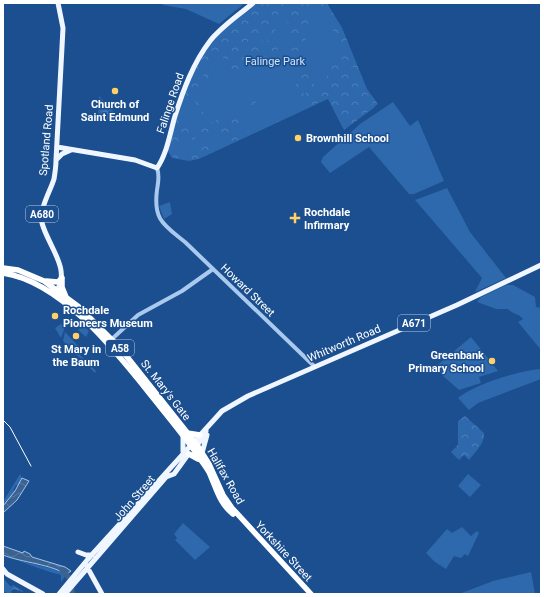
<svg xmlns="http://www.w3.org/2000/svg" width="544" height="597" viewBox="0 0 544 597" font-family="Roboto,sans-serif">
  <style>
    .green { fill: #2e69ad }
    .forest { fill: url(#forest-crowns); fill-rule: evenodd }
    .water { fill: url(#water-waves); stroke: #9cc4f0 }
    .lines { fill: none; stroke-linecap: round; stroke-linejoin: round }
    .river { stroke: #3c6290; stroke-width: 5.5 }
    .minor { stroke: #a9c9ee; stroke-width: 4 }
    .major { stroke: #f0f6ff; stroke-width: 5 }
    .highway { stroke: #fff; stroke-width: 5.5 }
    .tram { stroke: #fff; stroke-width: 1 }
    .poi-dot { fill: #ffd166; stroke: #1b4f8f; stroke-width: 1.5 }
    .labels { text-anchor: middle; stroke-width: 3; stroke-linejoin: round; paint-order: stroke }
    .shield { fill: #1b4f8f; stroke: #bbcadd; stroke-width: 1 }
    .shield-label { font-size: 10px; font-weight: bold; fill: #fff }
    .park-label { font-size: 11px; fill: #cfe3fa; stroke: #1b4f8f }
    .street-label { font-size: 11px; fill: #fff; stroke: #1b4f8f }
    .poi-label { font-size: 11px; font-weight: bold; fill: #fff; stroke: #1b4f8f; text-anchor: start }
  </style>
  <defs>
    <pattern id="forest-crowns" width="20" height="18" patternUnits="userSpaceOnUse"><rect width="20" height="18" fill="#2e69ad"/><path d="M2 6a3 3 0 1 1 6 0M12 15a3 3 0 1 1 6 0" fill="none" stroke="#4d80b9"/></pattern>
    <pattern id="water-waves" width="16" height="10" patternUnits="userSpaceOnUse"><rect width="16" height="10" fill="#3c6290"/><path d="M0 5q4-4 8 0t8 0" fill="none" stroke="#597aa1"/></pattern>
  </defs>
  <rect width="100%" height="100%" fill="#1b4f8f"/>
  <path class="green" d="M163 3H245L219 24 186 9 163 5Z
    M255 3H327L342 28 367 89 378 104 344 130 328 99 199 159 189 161 172 158 167 150C178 114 188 76 210 45 219 31 242 15 255 3Z
    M393 102 410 126 418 120 444 181 414 194H409L369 147 330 173 321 162 323 157 360 124Z
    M447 188 470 232 506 278 475 292 482 278 415 200Z
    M170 202 172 214 164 219 159 206Z
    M506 285H513L535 297 536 307 541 308V350L518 322 523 319C518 313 512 314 508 309H496L477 302 481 297Z
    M61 324 65 327 61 338 55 328Z
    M83 325 89 331 86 337 78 330Z
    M65 332 83 351 80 355 96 371 95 373 63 341Z
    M471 337 498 371 479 377 481 383 459 390 434 368Z
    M541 369V379L478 403 469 410 458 398C476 384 517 371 541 369Z
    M20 474 22 478 18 486 16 485 13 490 15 491 3 506V502Z
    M468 474 481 485 470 497 458 486Z
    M183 523 210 547 195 560 175 540 177 538 174 534Z
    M462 527 471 536 477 531 479 533 468 556 465 554 461 558 454 556 446 569 435 562 426 553 447 529 452 533Z
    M16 560 58 570 66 575 61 582V575C45 571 31 565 16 560Z
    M531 572 535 594H459L493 581Z"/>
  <path class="forest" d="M257 3H273L275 5 278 3H285L286 16 274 32 279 46 276 54 240 68 241 73 234 78 231 76 232 70 230 68 233 59 229 58 225 62 222 54C208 55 203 69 197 81L200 85V92L193 99 188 97 181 115 179 129 187 128 190 129 191 133 195 134 196 138 177 148 180 151C190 153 200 151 208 144L216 145 222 138 249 131 250 126 255 129 284 119 199 158 190 160 174 158 171 151 168 150C179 115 188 73 211 44 224 29 242 16 257 3ZM262 34 267 38 268 41H262L257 45 247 43 249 39H256L255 37Z
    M290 3H312L311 8 305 5 303 12 308 20V29L303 33 307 42 305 44 298 37 287 34 288 17 294 9 289 5Z
    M314 3H326L342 28 367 90 377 103 373 104 363 87 371 103 375 107 345 129 343 128 328 98 305 108 292 74 296 71 306 101 308 100 298 69 302 61H306L312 81 320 94 326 87 328 68 343 61 349 63 362 85C358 76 353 63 343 59L331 65C333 61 338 57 339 52 342 40 322 11 314 3Z
    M295 47 301 51 306 50 304 59 298 55 293 60 290 51Z
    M212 64V76L207 83 204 82 202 79 208 66Z
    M99 96 114 112 113 120 98 119Z
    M256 98 255 107 250 110 246 104 248 99Z
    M195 101 202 106 204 116 197 113 198 108 196 107Z
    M206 112 210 118V123C221 118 231 113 241 123L239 129 229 134 197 138 196 132 208 125Z
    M465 416 484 433C485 443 475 452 469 460L464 455 459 460 451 452 458 445V421Z
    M3 578 11 587 13 585 23 591V592L13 589 11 592 13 594H8L3 591Z"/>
  <path class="water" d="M22 478 29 481 17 500 3 513V506L15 491Z
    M3 546 23 553 24 551 30 554 32 557 65 567 71 571 66 575C56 565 19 562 3 555Z"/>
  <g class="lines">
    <path class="river" d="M62 570 71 580 72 594"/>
    <path class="minor" d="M157 168C160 176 158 183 157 190 153 220 164 225 185 242L314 366
      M112 339 138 315 182 291 213 269"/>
    <path class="major" d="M57 147 135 160 157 168C167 154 170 133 175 116 183 91 193 63 210 41 222 26 239 15 253 3
      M57 159 62 154 71 150
      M55 293C73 271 48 246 42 223 39 209 50 192 54 179 55 173 56 166 56 160L63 28 58 3
      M183 436V452
      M195 447 203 438 206 431
      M202 453 207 435
      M78 552 86 555H92
      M86 565 102 594
      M3 569 7 574 43 594
      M59 594 88 559 222 411 248 396 457 305 541 265
      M65 594 166 477 174 474 187 456"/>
    <path class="highway" d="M3 268 18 270 44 281 79 307 120 348 197 445 209 464 223 495 232 508 311 594
      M3 273C63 282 118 354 154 399 169 418 185 437 199 457 202 462 206 467 209 472 216 487 219 503 233 514
      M62 278V287L66 297
      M46 281 58 282 62 278
      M187 433 200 435
      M189 454 198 459"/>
    <path class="tram" d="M3 420 10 427 31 466"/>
  </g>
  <g class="poi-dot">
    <circle cx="115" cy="91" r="4"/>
    <circle cx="298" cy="138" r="4"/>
    <path d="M293 212h4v4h4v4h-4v4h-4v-4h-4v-4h4z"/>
    <circle cx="55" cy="316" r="4"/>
    <circle cx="76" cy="336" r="4"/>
    <circle cx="492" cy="361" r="4"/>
  </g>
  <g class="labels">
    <g class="shield">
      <rect x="26" y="206" width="32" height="16" rx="3"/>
      <rect x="398" y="315" width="32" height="16" rx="3"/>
      <rect x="106" y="340" width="28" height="16" rx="3"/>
    </g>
    <g class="shield-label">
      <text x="42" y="218">A680</text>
      <text x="414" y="327">A671</text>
      <text x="120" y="352">A58</text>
    </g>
    <g class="park-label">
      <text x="275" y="65">Falinge Park</text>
    </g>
    <g class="street-label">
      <text transform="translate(170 103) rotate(-71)" y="4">Falinge Road</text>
      <text transform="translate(46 140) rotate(-85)" y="4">Spotland Road</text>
      <text transform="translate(248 290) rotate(44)" y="4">Howard Street</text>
      <text transform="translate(344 343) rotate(-23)" y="4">Whitworth Road</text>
      <text transform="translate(166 390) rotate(52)" y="4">St. Mary's Gate</text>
      <text transform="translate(226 476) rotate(60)" y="4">Halifax Road</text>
      <text transform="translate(134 498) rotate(-49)" y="4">John Street</text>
      <text transform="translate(284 551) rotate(47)" y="4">Yorkshire Street</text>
    </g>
    <g class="poi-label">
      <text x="115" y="108" text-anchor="middle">Church of<tspan x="115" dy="13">Saint Edmund</tspan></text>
      <text x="306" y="142">Brownhill School</text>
      <text x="304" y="216">Rochdale<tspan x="304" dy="13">Infirmary</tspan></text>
      <text x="63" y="314">Rochdale<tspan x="63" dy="13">Pioneers Museum</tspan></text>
      <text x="76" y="353" text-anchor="middle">St Mary in<tspan x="76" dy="13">the Baum</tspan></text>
      <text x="484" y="359" text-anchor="end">Greenbank<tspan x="484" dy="13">Primary School</tspan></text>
    </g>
  </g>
  <rect width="544" height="597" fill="none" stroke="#ffffff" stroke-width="8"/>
</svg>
